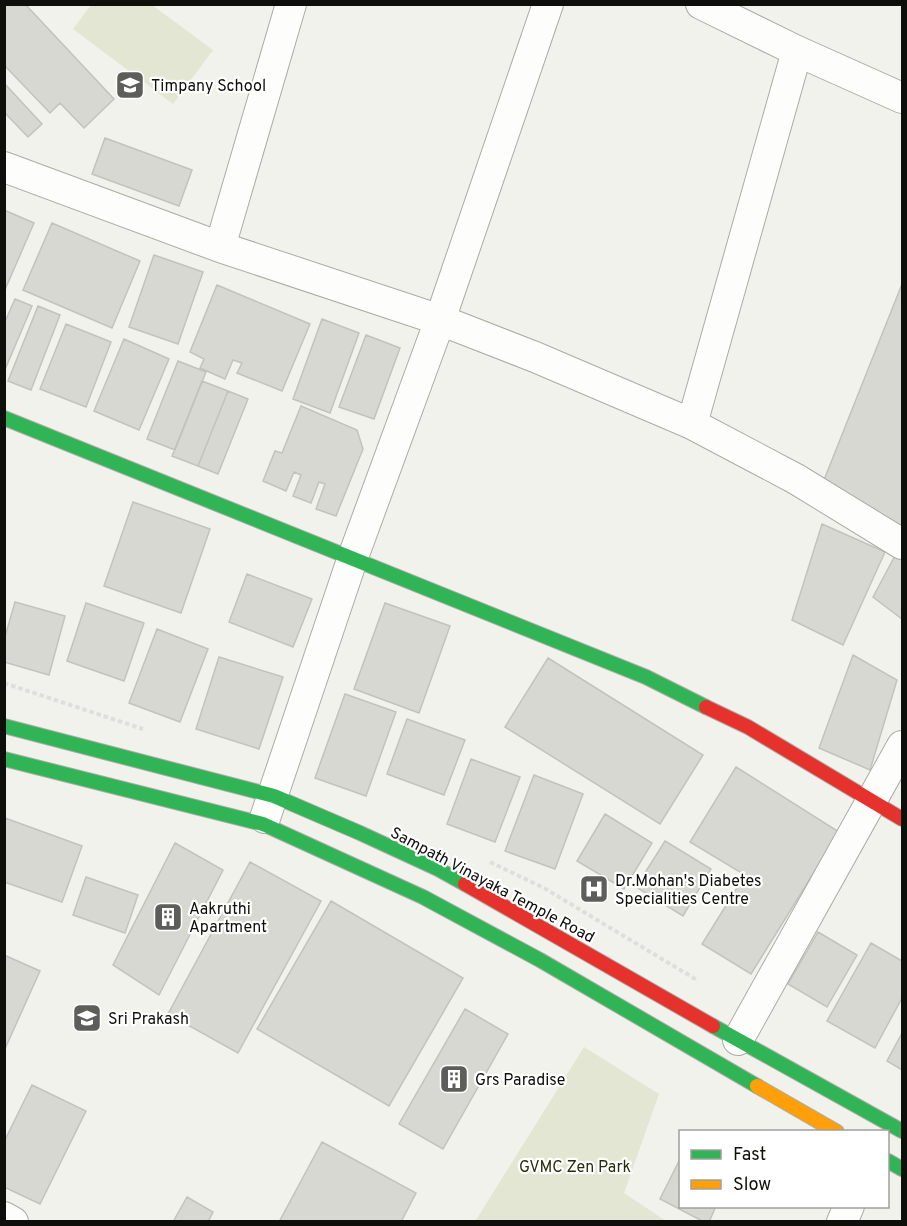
<svg xmlns="http://www.w3.org/2000/svg" width="907" height="1226" viewBox="0 0 907 1226" font-family="Overpass,sans-serif">
  <style>
    .green { fill: #e2e6d2 }
    .building { fill: #d7d8d2; stroke: #c2c3bd; stroke-width: 1.5 }
    .lines { fill: none; stroke-linecap: round; stroke-linejoin: round }
    .street-casing { stroke: #abaca7; stroke-width: 32 }
    .fast-casing { stroke: #abaca7; stroke-width: 16 }
    .slow-casing { stroke: #abaca7; stroke-width: 16 }
    .jam-casing { stroke: #abaca7; stroke-width: 16 }
    .path { stroke: #dedfdd; stroke-width: 4; stroke-dasharray: 4.5 3; stroke-linecap: butt }
    .street { stroke: #fdfdfc; stroke-width: 30 }
    .fast { stroke: #30b455; stroke-width: 14 }
    .slow { stroke: #ff9f0a; stroke-width: 14 }
    .jam { stroke: #e5322d; stroke-width: 14 }
    .labels { text-anchor: middle; stroke-width: 4.5; stroke-linejoin: round; paint-order: stroke }
    .poi-label { font-size: 16px; fill: #0e0f0b; stroke: #fff; text-anchor: start }
    .street-label { font-size: 16px; fill: #0e0f0b; stroke: #fff }
    .park-label { font-size: 16px; fill: #272d0a; stroke: #fff }
  </style>
  <rect width="100%" height="100%" fill="#f1f2eb"/>
  <path class="green" d="M91 5H152L213 50 173 104 73 29Z
    M584 1047 659 1094 624 1193 666 1221H477L476 1220Z"/>
  <path class="building" d="M4 4H25L114 99 84 128 60 103 50 113 4 65Z
    M4 83 42 124 28 137 4 112Z
    M105 138 192 170 179 206 92 174Z
    M4 210 34 223 4 292Z
    M52 223 140 261 112 328 23 290Z
    M154 255 203 272 178 344 129 327Z
    M902 284V530L824 480Z
    M217 285 310 324 282 391 237 373 242 363 233 360 225 379 200 368 204 359 190 352Z
    M15 299 32 306 4 372V324Z
    M38 306 60 315 31 390 8 381Z
    M322 319 359 333 330 413 293 399Z
    M66 324 111 342 86 407 40 389Z
    M366 335 400 348 374 419 339 407Z
    M124 339 169 359 139 430 94 411Z
    M178 361 206 372 175 450 147 439Z
    M202 381 228 391 198 466 172 456Z
    M228 391 248 399 218 474 198 466Z
    M301 406 357 430 363 449 336 516 316 509 325 484 319 482 311 503 293 496 301 475 294 472 286 491 263 481 275 451 282 453Z
    M133 502 210 529 181 613 104 586Z
    M822 524 885 552 843 645 792 620Z
    M897 552 902 555V619L873 597Z
    M247 574 312 599 293 647 229 622Z
    M15 602 65 616 49 675 4 662V640Z
    M86 603 144 623 124 681 67 661Z
    M385 603 450 626 419 713 354 689Z
    M157 629 208 649 180 722 129 703Z
    M853 655 897 680 870 770 819 748Z
    M219 657 283 677 259 749 196 729Z
    M548 658 703 755 660 824 505 727Z
    M345 694 396 712 366 796 315 778Z
    M407 719 465 740 444 795 387 774Z
    M471 759 520 777 495 842 447 824Z
    M736 767 839 832 751 974 702 944 745 875 690 842Z
    M534 775 583 794 555 869 505 851Z
    M605 814 652 843 624 889 577 861Z
    M5 818 82 846 62 902 4 882Z
    M665 841 711 869 683 916 636 887Z
    M175 843 223 870 159 995 113 965Z
    M250 862 321 901 238 1053 168 1014Z
    M86 877 138 895 125 933 73 915Z
    M331 901 463 978 389 1106 257 1029Z
    M818 932 857 955 827 1007 788 984Z
    M871 943 902 961V998L875 1048 827 1021Z
    M4 955 40 971 4 1051Z
    M465 1009 508 1034 443 1149 399 1124Z
    M902 1033V1070L887 1061Z
    M32 1085 86 1111 40 1204 4 1187V1142Z
    M322 1142 416 1193 401 1222H279Z
    M680 1159V1206H716L709 1222H704L660 1199Z
    M187 1197 213 1212 208 1222H173Z"/>
  <g class="lines">
    <g class="street-casing">
      <path id="street" d="M701 4 797 51 902 98
        M4 167 220 247 440 320 535 357 692 424 796 479 902 544
        M220 247 291 4
        M692 424 797 51
        M265 818 353 557 440 320 548 4
        M738 1040 902 746
        M4 1217 13 1222
        M842 1222 849 1206"/>
    </g>
    <g class="fast-casing">
      <path id="fast" d="M4 418 646 677 706 707
        M4 726 274 796 360 833 438 869 465 884
        M4 759 263 824 423 897 540 960 757 1086
        M713 1026 902 1131
        M888 1161 902 1169"/>
    </g>
    <g class="slow-casing">
      <path id="slow" d="M757 1086 837 1132"/>
    </g>
    <g class="jam-casing">
      <path id="jam" d="M706 707 748 727 902 819
        M465 884 713 1026"/>
    </g>
    <path class="path" d="M4 683 143 729
      M490 862 544 888 697 980"/>
    <use href="#street" class="street"/>
    <use href="#fast" class="fast"/>
    <use href="#slow" class="slow"/>
    <use href="#jam" class="jam"/>
  </g>
  <defs>
    <g id="school-square" transform="scale(1.5)"><rect x="-9" y="-9" width="18" height="18" rx="4" fill="#5d5e59" stroke="#fff"/><path d="M0-5L7-2L0 1L-7-2ZM-4 1L0 2.5L4 1V4Q0 6-4 4Z" fill="#fff"/></g>
    <g id="hospital-square" transform="scale(1.5)"><rect x="-9" y="-9" width="18" height="18" rx="4" fill="#5d5e59" stroke="#fff"/><path d="M-5-5h3v3.5h4V-5h3V5h-3V1.5h-4V5h-3Z" fill="#fff"/></g>
    <g id="building-square" transform="scale(1.5)"><rect x="-9" y="-9" width="18" height="18" rx="4" fill="#5d5e59" stroke="#fff"/><path d="M-4-6H4V6H1V3H-1V6H-4ZM-2.5-4.3h1.7v1.8h-1.7ZM.8-4.3h1.7v1.8H.8ZM-2.5-1h1.7V.8h-1.7ZM.8-1h1.7V.8H.8Z" fill="#fff"/></g>
  </defs>
  <g fill-rule="evenodd">
    <use href="#school-square" x="130" y="85"/>
    <use href="#hospital-square" x="594" y="889"/>
    <use href="#building-square" x="168" y="917"/>
    <use href="#school-square" x="87" y="1018"/>
    <use href="#building-square" x="454" y="1079"/>
  </g>
  <g class="labels">
    <g class="poi-label">
      <text x="151" y="91">Timpany School</text>
      <text x="615" y="886">Dr.Mohan's Diabetes<tspan x="615" dy="18">Specialities Centre</tspan></text>
      <text x="189" y="914">Aakruthi<tspan x="189" dy="18">Apartment</tspan></text>
      <text x="108" y="1024">Sri Prakash</text>
      <text x="475" y="1085">Grs Paradise</text>
    </g>
    <g class="street-label">
      <text transform="translate(493 884) rotate(28)" y="6">Sampath Vinayaka Temple Road</text>
    </g>
    <g class="park-label">
      <text x="575" y="1172">GVMC Zen Park</text>
    </g>
  </g>
  <rect width="907" height="1226" fill="none" stroke="#0e0f0b" stroke-width="12"/>
  <rect x="679" y="1130" width="210" height="78" fill="#ffffff" stroke="#9f9f9d" stroke-width="1.5"/>
  <rect x="691" y="1150" width="30" height="9" fill="#30b455" stroke="#9f9f9d" stroke-width="1.5"/>
  <text x="733" y="1160" font-size="18" fill="#0e0f0b">Fast</text>
  <rect x="691" y="1180" width="30" height="9" fill="#ff9f0a" stroke="#9f9f9d" stroke-width="1.5"/>
  <text x="733" y="1190" font-size="18" fill="#0e0f0b">Slow</text>
</svg>
